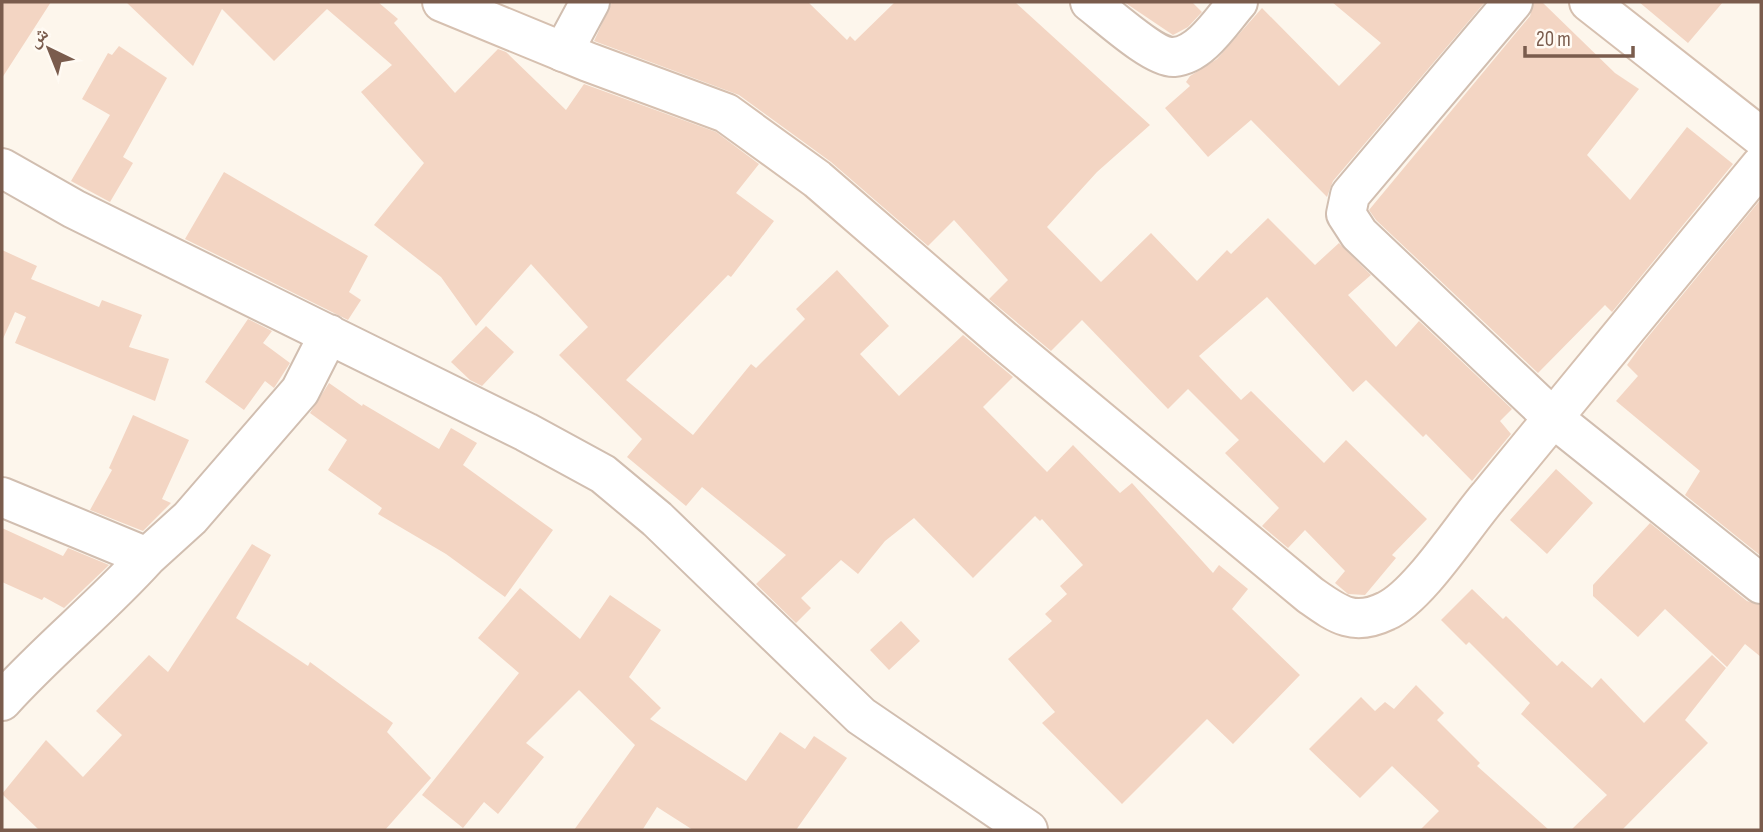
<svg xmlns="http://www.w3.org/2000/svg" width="1763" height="832" viewBox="0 0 1763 832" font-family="'Sofia Sans Condensed','Noto Naskh Arabic',sans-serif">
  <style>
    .building { fill: #f3d5c3 }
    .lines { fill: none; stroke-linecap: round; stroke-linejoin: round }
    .street-casing { stroke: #d1beb0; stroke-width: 42 }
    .secondary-casing { stroke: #d6c0b0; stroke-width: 42 }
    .street { stroke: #fff; stroke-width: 38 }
    .secondary { stroke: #fff; stroke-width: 38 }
  </style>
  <rect width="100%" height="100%" fill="#fdf6ec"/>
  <path class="building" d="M2 2H51L2 78Z
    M126 2H378L398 19 394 23 455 93 498 49 506 52 566 110 584 84 716 132 759 164 736 193 774 221 731 277 728 275 626 380 693 435 751 364 756 368 805 319 796 309 837 270 889 326 860 354 899 396 963 335 1013 377 983 407 1047 472 1073 445 1120 493 1132 483 1213 573 1219 565 1248 589 1232 609 1300 675 1233 744 1207 719 1122 804 1042 723 1055 712 1008 659 1052 621 1045 614 1067 594 1060 586 1083 565 1042 519 1040 521 1035 516 973 578 914 518 885 541 858 574 841 560 801 598 811 608 796 623 756 584 786 555 702 487 686 506 627 457 642 439 559 355 588 327 531 264 476 326 441 277 374 225 424 163 361 92 392 65 327 9 274 61 222 9 193 66Z
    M612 2H808L847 40 850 36 855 41 895 2H1015L1150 125 1097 172 1047 227 1101 282 1151 233 1197 281 1227 250 1231 254 1268 218 1315 265 1339 243 1371 275 1348 295 1396 347 1419 321 1512 409 1500 421 1511 434 1472 481 1426 434 1423 437 1366 380 1353 392 1267 297 1199 356 1241 400 1251 391 1324 463 1346 440 1427 519 1392 555 1396 558 1365 595 1348 594 1335 583 1345 571 1305 530 1288 548 1262 526 1279 508 1225 453 1239 440 1188 389 1168 409 1082 320 1051 351 989 299 1008 280 954 220 928 246 831 162 739 95 594 41Z
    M1124 2H1192L1202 12 1188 27 1173 35Z
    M1332 2H1485L1333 181 1327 197 1251 120 1208 157 1165 108 1190 86 1186 82 1190 76 1217 59 1262 8 1339 86 1381 43Z
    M1534 2H1542L1615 73 1639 89 1587 155 1630 200 1687 127 1733 164 1612 312 1605 305 1538 373 1376 220 1369 210 1530 16Z
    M1639 2H1723L1688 43Z
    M119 46 167 78 123 157 133 163 110 202 71 181 110 115 82 99 108 53 112 55Z
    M224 172 368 256 349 292 361 300 348 320 185 239Z
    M1761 199V556L1685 495 1700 471 1616 401 1638 376 1627 365 1643 343Z
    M2 250 37 266 31 279 99 307 102 300 142 315 129 347 169 359 155 401 15 343 26 317 15 312 2 341Z
    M248 319 272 331 263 343 290 363 274 388 265 381 244 410 205 382Z
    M486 326 514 352 482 386 470 380 451 362Z
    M329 383 362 406 363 404 439 449 451 428 477 443 463 465 553 530 505 597 446 554 378 514 382 508 328 470 347 440 310 413Z
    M133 415 189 440 162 499 171 503 143 531 90 510 112 470 109 468Z
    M1556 469 1593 503 1547 554 1510 520Z
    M1650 523 1747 601 1761 605V657L1745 644 1727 667 1665 609 1638 637 1593 596V585Z
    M2 528 63 556 68 548 109 565 64 608 44 597 42 600 2 582Z
    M252 544 271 555 236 618 308 666 310 662 393 723 387 732 431 778 385 830H39L2 794 46 740 83 777 122 735 96 711 149 655 168 672Z
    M520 588 580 639 610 595 661 630 629 677 661 708 650 719 746 781 780 732 805 749 814 736 847 758 796 830H693L657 807 643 829 646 830H574L635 745 579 690 526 743 544 757 498 814 484 802 463 828 422 795 519 673 478 638Z
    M1472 589 1503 619 1506 616 1557 666 1562 661 1592 688 1601 678 1644 723 1712 655 1726 668 1685 720 1708 743 1622 830H1571L1607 795 1521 714 1530 703 1469 642 1466 645 1441 620Z
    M901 621 920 641 889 670 870 650Z
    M1416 685 1444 713 1437 720 1480 763 1477 766 1549 830H1420L1439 811 1392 766 1360 798 1309 749 1361 697 1375 711 1385 702 1394 709Z"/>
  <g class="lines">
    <g class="street-casing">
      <path id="street" d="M1090 2C1106 14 1155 59 1174 57 1201 55 1222 20 1238 2
        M1513 2 1350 195 1346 214 1359 234 1552 417 1761 584
        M563 52 590 2
        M2 168 74 209 526 432 603 474 657 519 861 716 1028 830
        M2 497 147 557C101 608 48 650 2 701
        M147 557 190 518 300 391 329 334"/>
    </g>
    <g class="secondary-casing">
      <path id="secondary" d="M442 2 588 62 726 113 817 179 1002 339 1310 595C1337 614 1353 627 1386 611 1419 596 1463 526 1488 497 1578 386 1670 276 1761 165
        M1589 2 1761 137"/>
    </g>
    <use href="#street" class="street"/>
    <use href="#secondary" class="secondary"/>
  </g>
  <rect width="1763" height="832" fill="none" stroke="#7a5c4d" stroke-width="7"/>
  <g transform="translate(49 49) rotate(317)" stroke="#fffaf3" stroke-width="5" paint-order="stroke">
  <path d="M0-5L12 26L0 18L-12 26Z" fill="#7a5c4d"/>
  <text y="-10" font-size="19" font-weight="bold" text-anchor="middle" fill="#7a5c4d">ش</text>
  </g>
  <path d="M1525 46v10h108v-10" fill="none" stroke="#7a5c4d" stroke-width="3.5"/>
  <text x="1536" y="46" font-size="21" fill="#7a5c4d" stroke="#fffaf3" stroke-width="5" paint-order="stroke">20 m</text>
</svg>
